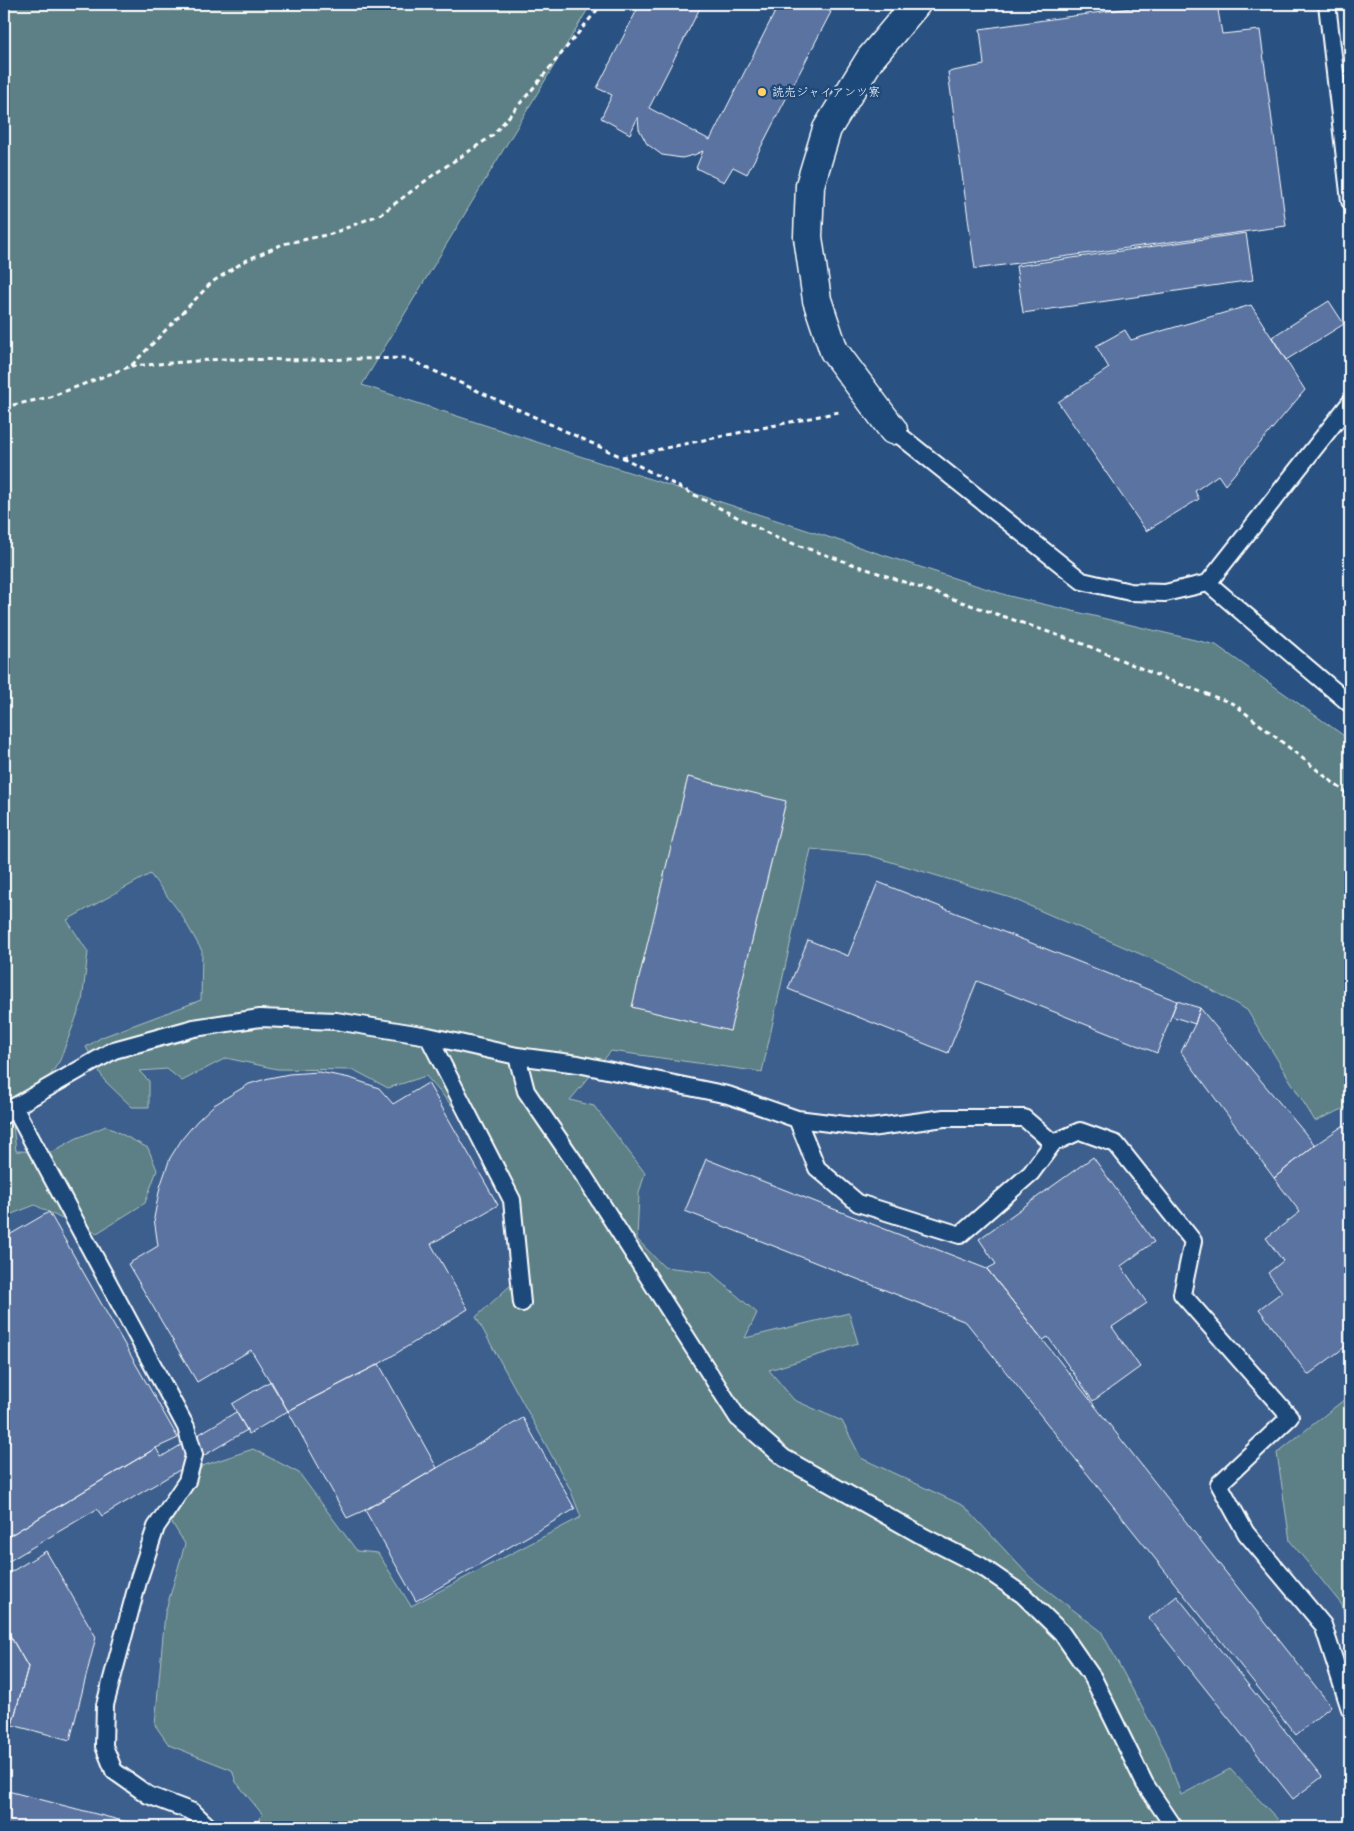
<svg xmlns="http://www.w3.org/2000/svg" width="1354" height="1831" viewBox="0 0 1354 1831" font-family="'Playpen Sans','Klee One',sans-serif">
  <style>
    .built { fill: #3c5e8d }
    .green { fill: #5c8085; stroke: #aec0c2; fill-rule: evenodd }
    .building { fill: #5a73a1; stroke: #fff }
    .lines { fill: none; stroke-linecap: round; stroke-linejoin: round }
    .service-casing { stroke: #fff; stroke-width: 20 }
    .minor-casing { stroke: #fff; stroke-width: 31 }
    .path { stroke: #fff; stroke-width: 3; stroke-dasharray: 5 4; stroke-linecap: butt }
    .service { stroke: #1f4a7a; stroke-width: 16 }
    .minor { stroke: #1f4a7a; stroke-width: 28 }
    .poi-dot { fill: #ffd166; stroke: #1f4a7a; stroke-width: 2 }
    .labels { text-anchor: middle; stroke-width: 5; stroke-linejoin: round; paint-order: stroke }
    .poi-label { font-size: 12px; fill: #fff; stroke: #1f4a7a; text-anchor: start }
  </style>
  <rect width="100%" height="100%" fill="#295181"/>
  <filter id="ink" filterUnits="userSpaceOnUse"><feTurbulence type="fractalNoise" baseFrequency=".02" numOctaves="2"/><feDisplacementMap in="SourceGraphic" scale="10" xChannelSelector="R" yChannelSelector="G"/><feConvolveMatrix kernelMatrix="1 2 1 2 8 2 1 2 1" color-interpolation-filters="sRGB"/></filter>
  <g filter="url(#ink)">
    <path class="built" d="M4 443 1350 819V1827H4Z"/>
    <path class="green" d="M4 4H591L362 385 1009 596 1216 645 1350 740V1106L1315 1121 1247 1010 1175 969 1011 898 868 855 811 849 762 1072 611 1051 570 1100 594 1106 645 1173 639 1193 637 1239 664 1267 710 1272 757 1313 745 1338 849 1313 858 1343 769 1370 794 1400 842 1421 861 1458 964 1506 1030 1577 1101 1631 1166 1752 1181 1795 1230 1769 1285 1827H251L263 1815 236 1782 232 1770 169 1745 155 1725 165 1613 185 1544 171 1521 202 1466 253 1449 299 1473 357 1551 378 1553 411 1606 581 1517 570 1489 476 1317 513 1283 503 1196 467 1123 426 1076 388 1088 354 1070 277 1069 226 1058 182 1081 167 1069 139 1071 149 1081V1107H132L104 1080 86 1047 102 1037 201 1000 202 951 181 914 150 874 67 920 88 952 82 1002 60 1060 33 1103 13 1125 16 1151 52 1152 75 1139 106 1126 148 1148 157 1170 145 1203 97 1233 60 1218 35 1205 4 1217ZM688 777 786 802 730 1031 632 1007Z
      M1350 1395V1641L1342 1605 1290 1541 1277 1453Z"/>
    <path class="building" d="M640 4H702L649 108 710 140 779 4H816L831 12 747 174 733 167 724 182 696 168 703 151 694 155 682 158 662 155 647 144 639 129 638 117 630 134 601 118 612 95 597 88Z
      M1159 4H1217L1222 34 1260 30 1286 226 975 269 948 72 984 65 980 29Z
      M1246 233 1253 280 1023 313 1016 266Z
      M1329 301 1344 324 1286 360 1272 337Z
      M1251 305 1305 390 1225 485 1218 475 1195 491 1199 499 1146 531 1058 402 1109 368 1096 346 1125 330 1131 340Z
      M688 777 786 801 730 1031 632 1007Z
      M878 882 1177 1001 1157 1053 977 981 948 1053 788 989 808 940 848 956Z
      M1177 1001 1200 1008 1195 1024 1171 1016Z
      M1200 1008 1315 1145 1274 1178 1181 1052 1195 1024Z
      M319 1072 350 1078 379 1088 393 1104 428 1083 498 1205 431 1244 468 1309 379 1364 288 1411 251 1350 197 1382 128 1264 158 1246 154 1218 160 1187 170 1158 182 1139 197 1121 214 1105 249 1084 269 1078 289 1074Z
      M1350 1121V1343L1308 1375 1259 1309 1282 1292 1268 1273 1283 1261 1266 1238 1300 1212 1274 1178 1315 1145Z
      M1093 1157 1154 1242 1121 1266 1147 1303 1112 1327 1140 1367 1093 1401 1048 1337 1043 1340 987 1269 996 1264 979 1239Z
      M706 1159 987 1269 1331 1706 1296 1735 966 1322 685 1211Z
      M49 1212 178 1438 156 1448 4 1539V1238Z
      M379 1364 437 1468 365 1510 347 1518 288 1411Z
      M271 1381 288 1411 249 1434 232 1404Z
      M236 1412 247 1430 102 1516 97 1509 4 1564V1539L156 1448 161 1457Z
      M523 1418 575 1509 416 1601 365 1510Z
      M46 1551 96 1637 70 1740 12 1725 28 1667 4 1625V1576Z
      M1177 1596 1322 1777 1293 1799 1149 1618Z
      M4 1625 28 1667 12 1725 4 1723Z
      M4 1790 146 1827H4Z"/>
    <g class="lines">
      <g class="service-casing">
        <path id="service" d="M1327 4 1350 201
          M893 430 1082 581 1130 592 1165 593 1208 583 1350 403
          M1208 583 1350 704
          M428 1036 512 1200 522 1303
          M517 1056 526 1091 580 1170 738 1418 784 1458 926 1538 981 1566 1023 1595 1061 1632 1093 1678 1145 1784 1174 1827
          M14 1107 186 1427 194 1455 187 1481 156 1527 139 1578 105 1705 104 1746 114 1771 148 1795 193 1812 209 1827
          M4 1115 14 1107 114 1050 194 1028 260 1018 336 1021 428 1036 517 1056 578 1064 728 1095 797 1119 870 1128 944 1118H1024L1053 1143
          M797 1119 817 1168 858 1203 960 1235 1031 1173 1053 1143 1080 1131 1116 1144 1193 1241 1182 1294 1290 1417 1219 1484 1246 1533 1323 1625 1350 1709"/>
      </g>
      <g class="minor-casing">
        <path id="minor" d="M893 430 834 351 817 300 808 237 810 185 827 129 870 59 916 4"/>
      </g>
      <path class="path" d="M131 366 223 359 309 360 406 358 622 457 777 538 1086 645 1166 679 1234 704 1350 796
        M4 407 50 397 131 366 212 282 245 261 283 244 331 234 381 214 436 173 492 136 530 92 602 4
        M622 457 839 412"/>
      <use href="#service" class="service"/>
      <use href="#minor" class="minor"/>
    </g>
  </g>
  <circle class="poi-dot" cx="762" cy="92" r="5"/>
  <g class="labels">
    <g class="poi-label">
      <text x="772" y="96">読売ジャイアンツ寮</text>
    </g>
  </g>
  <rect width="1354" height="1831" fill="none" stroke="#1f4a7a" stroke-width="20"/>
  <rect x="10" y="10" width="1334" height="1811" fill="none" stroke="#fff" stroke-width="2" filter="url(#ink)"/>
</svg>
